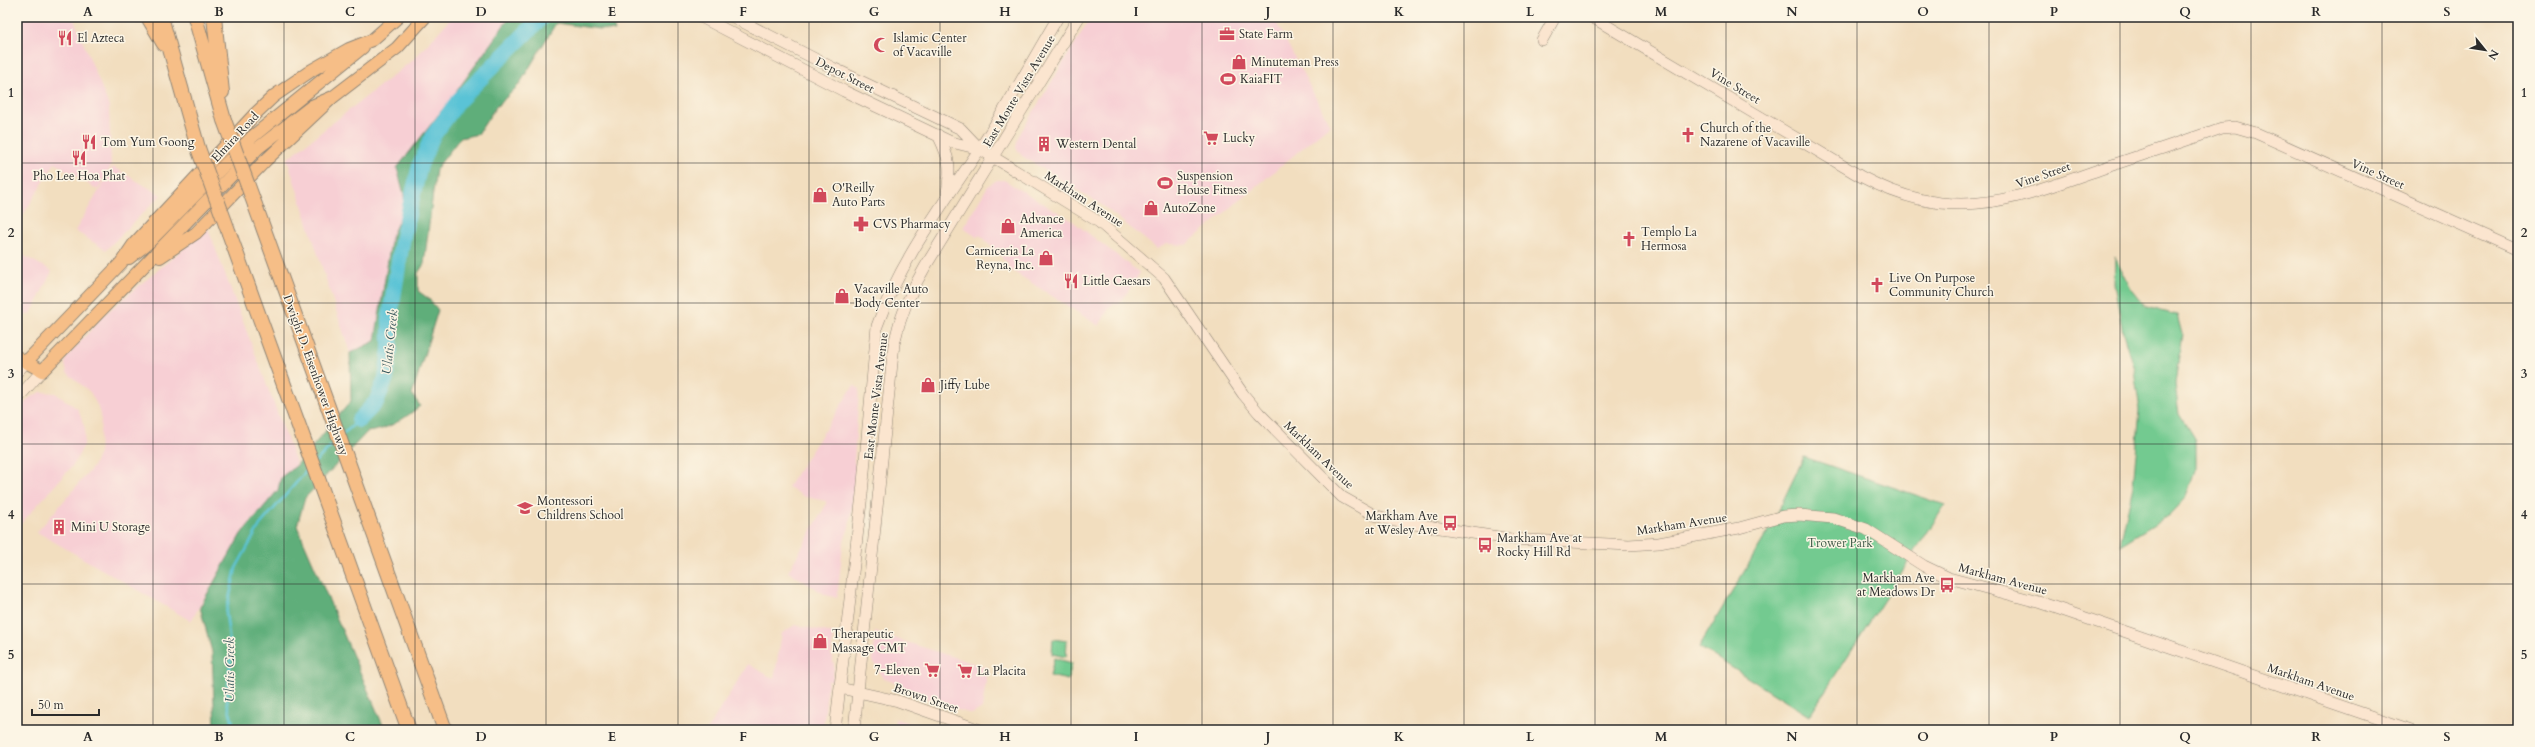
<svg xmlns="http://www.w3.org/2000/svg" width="2535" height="747" viewBox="0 0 2535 747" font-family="Cardo,serif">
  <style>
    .built { fill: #f7cfd4 }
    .green { fill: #73ca90; stroke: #4f7a5e }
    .forest { fill: #5eae7a; stroke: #446c52 }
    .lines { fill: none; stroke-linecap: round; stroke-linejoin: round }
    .stream { stroke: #5ac3d6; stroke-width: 2.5 }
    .river { stroke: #5ac3d6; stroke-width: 16 }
    .secondary-casing { stroke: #8e8475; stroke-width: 12 }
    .primary-casing { stroke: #8e8475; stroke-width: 14 }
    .highway-casing { stroke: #8e8475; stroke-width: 16 }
    .secondary { stroke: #fbe5cf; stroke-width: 11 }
    .primary { stroke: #f6be87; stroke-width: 12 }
    .highway { stroke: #f6be87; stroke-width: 14 }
    .highway-bridge-casing { stroke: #8e8475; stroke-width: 16; stroke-linecap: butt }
    .highway-bridge { stroke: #f6be87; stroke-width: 14 }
    .grid { fill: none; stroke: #2b2b2b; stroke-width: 1; stroke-opacity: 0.55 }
    .labels { text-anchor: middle; stroke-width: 3; stroke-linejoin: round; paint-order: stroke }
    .poi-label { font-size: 12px; fill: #2b2b2b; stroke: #fcf5e5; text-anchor: start }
    .street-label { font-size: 12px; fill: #2b2b2b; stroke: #fcf5e5 }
    .park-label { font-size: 12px; fill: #415b49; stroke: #fcf5e5 }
    .water-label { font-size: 13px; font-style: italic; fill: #39595e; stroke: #fcf5e5 }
    .neatline { fill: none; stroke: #2b2b2b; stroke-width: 1.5 }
    .grid-label { font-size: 13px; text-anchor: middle; font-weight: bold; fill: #2b2b2b }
  </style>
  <rect width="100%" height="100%" fill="#fcf5e5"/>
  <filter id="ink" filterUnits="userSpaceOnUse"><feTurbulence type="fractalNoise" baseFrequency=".025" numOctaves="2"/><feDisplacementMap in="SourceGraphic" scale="8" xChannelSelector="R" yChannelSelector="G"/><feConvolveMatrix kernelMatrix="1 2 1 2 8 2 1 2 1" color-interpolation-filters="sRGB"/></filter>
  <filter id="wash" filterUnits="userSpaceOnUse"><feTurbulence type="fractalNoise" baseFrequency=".012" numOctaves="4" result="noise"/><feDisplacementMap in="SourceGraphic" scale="16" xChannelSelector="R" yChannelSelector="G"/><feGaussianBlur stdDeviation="0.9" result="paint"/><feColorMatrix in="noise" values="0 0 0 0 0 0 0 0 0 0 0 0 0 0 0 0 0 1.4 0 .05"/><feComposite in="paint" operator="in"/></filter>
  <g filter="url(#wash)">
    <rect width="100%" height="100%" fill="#f2debf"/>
    <path class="built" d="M17 17H73L109 106 111 166 98 190 55 163 17 225Z
      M452 17H513L509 18 454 95 397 168 404 194 405 207 392 235 375 341 350 353 287 159 414 59Z
      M1091 17H1268L1275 20 1330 125 1186 245 1167 244 1157 249 1102 205 1022 156 1016 148 1018 137Z
      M113 167 161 195 106 250 75 231Z
      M997 180H1004L1071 220 1140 273 1119 305 1114 304 1110 307 1099 326 1008 268 1009 265 980 235 977 237 963 228 988 186Z
      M207 226 297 465 281 477 278 490 241 534 191 621 37 532 93 467 99 453 101 418 97 405 90 392 67 373 65 364 67 357 104 315 182 250Z
      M17 252 52 271 31 314 17 317Z
      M854 385 859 389 854 462 857 471 849 527 843 544 837 598 826 595 788 572 826 505V501L805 497 788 487Z
      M41 392 55 393 78 409 85 429 84 445 74 464 17 528V412L29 398Z
      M795 625 833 633 831 654 834 664 833 681H828L823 730H707L748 664 774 679 782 633Z
      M875 632 988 668 982 708 972 714 936 703 882 677 872 660Z
      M895 719 930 729 895 730Z"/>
    <path class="green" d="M2115 257 2132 290 2146 307 2177 315 2182 334 2175 384 2179 414 2195 440V470L2186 497 2169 515 2120 545 2133 486 2140 410 2134 370 2123 333 2114 283Z
      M1804 457 1945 505 1809 716 1699 647 1769 530Z
      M1053 639 1067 641 1066 657 1052 654Z
      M1054 658 1072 663 1068 680 1050 676Z"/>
    <path class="forest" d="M611 17 615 31 556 23 519 85 495 108 478 134 460 138 436 169 424 264 418 273V291L429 299 438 310 412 394 420 406C404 419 388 430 367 432L305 498 297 526 385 730H215L212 652 200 607 241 534 278 490 281 477 296 466 351 401 350 353 375 341 392 235 405 207 404 194 397 168 454 95 509 18Z"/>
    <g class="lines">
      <path class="stream" d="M343 434 359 420
        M316 461 335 442
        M235 730 227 702 231 653 226 613 236 568 260 525 308 469"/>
      <path class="river" d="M359 420 376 402 386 378 390 348V316L403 236 420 165 432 137 459 100 542 17"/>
    </g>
  </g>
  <g filter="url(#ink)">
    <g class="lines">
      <g class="secondary-casing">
        <path id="secondary" d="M701 17 844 91 951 142 980 149 1099 222 1164 278 1243 394 1259 413 1342 497 1374 515 1395 521 1511 539 1629 545 1659 543 1739 528 1783 516 1799 515 1833 518 1866 529 1924 566 1949 578 2042 603 2411 730
          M733 17 833 68 961 129 980 149
          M1592 17 1860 176C1952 225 2010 201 2101 169 2141 155 2182 142 2222 128L2235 127 2256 133 2518 250
          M1542 40 1555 17
          M938 135C950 159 951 167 947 193
          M17 372 26 362
          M17 399 42 371
          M840 688 898 701 980 730
          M835 730 862 494 877 326C900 261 941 207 979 150 1007 107 1032 61 1058 17
          M854 730 894 344C900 315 910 292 925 267L1079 17"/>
      </g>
      <g class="primary-casing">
        <path id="primary" d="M160 257 196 233 265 161 333 97 397 48 425 17
          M129 258 148 243 252 137 363 47
          M17 357 42 371 258 148 312 106 333 97
          M26 362 121 263 134 244 255 114 274 96 312 70 349 49 372 40 398 17"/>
      </g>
      <g class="highway-casing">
        <path id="highway" d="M148 17 164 44
          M161 17 198 148
          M195 17 224 120
          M214 17 222 92
          M255 205 445 730
          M229 233 409 730"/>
      </g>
      <use href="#secondary" class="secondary"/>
      <use href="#primary" class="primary"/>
      <use href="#highway" class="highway"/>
      <g class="highway-bridge-casing">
        <path id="highway-bridge" d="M224 120 255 205
          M198 148 229 233"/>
      </g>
      <use href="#highway-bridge" class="highway-bridge"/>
    </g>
  </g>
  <path class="grid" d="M153 17V730M284 17V730M415 17V730M546 17V730M678 17V730M809 17V730M940 17V730M1071 17V730M1202 17V730M1333 17V730M1464 17V730M1595 17V730M1726 17V730M1857 17V730M1989 17V730M2120 17V730M2251 17V730M2382 17V730M17 163H2518M17 303H2518M17 444H2518M17 584H2518"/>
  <defs>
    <g id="office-bare" transform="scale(1.2)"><path d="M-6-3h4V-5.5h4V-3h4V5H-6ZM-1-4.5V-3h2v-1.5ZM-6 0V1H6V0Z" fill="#d1495b" stroke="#fcf5e5" stroke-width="2.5" paint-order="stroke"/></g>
    <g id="restaurant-bare" transform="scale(1.2)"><path d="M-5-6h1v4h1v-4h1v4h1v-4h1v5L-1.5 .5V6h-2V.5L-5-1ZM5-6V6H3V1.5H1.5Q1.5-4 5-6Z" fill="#d1495b" stroke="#fcf5e5" stroke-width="2.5" paint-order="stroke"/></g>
    <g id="mosque-bare" transform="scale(1.2)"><path d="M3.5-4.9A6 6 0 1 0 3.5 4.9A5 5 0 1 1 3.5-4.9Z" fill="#d1495b" stroke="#fcf5e5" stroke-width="2.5" paint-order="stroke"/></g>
    <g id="shop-bare" transform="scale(1.2)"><path d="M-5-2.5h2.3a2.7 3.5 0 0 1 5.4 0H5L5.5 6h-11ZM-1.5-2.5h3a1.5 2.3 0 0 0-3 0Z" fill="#d1495b" stroke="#fcf5e5" stroke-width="2.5" paint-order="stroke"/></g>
    <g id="stadium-bare" transform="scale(1.2)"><path d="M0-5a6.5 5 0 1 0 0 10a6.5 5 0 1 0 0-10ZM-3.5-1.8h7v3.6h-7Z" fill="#d1495b" stroke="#fcf5e5" stroke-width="2.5" paint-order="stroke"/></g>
    <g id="church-bare" transform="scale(1.2)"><path d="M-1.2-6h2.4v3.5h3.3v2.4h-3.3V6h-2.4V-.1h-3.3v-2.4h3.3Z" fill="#d1495b" stroke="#fcf5e5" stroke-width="2.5" paint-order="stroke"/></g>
    <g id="supermarket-bare" transform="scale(1.2)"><path d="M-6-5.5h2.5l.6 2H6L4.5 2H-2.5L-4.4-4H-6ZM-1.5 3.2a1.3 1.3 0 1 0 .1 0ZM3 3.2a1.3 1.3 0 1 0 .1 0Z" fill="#d1495b" stroke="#fcf5e5" stroke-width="2.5" paint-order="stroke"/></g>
    <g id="building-bare" transform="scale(1.2)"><path d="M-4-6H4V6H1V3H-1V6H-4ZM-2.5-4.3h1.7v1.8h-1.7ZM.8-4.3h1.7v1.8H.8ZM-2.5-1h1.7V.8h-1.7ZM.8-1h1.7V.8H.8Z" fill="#d1495b" stroke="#fcf5e5" stroke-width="2.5" paint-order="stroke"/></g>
    <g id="pharmacy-bare" transform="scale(1.2)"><path d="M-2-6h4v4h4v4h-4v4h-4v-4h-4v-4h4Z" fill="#d1495b" stroke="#fcf5e5" stroke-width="2.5" paint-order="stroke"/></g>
    <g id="school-bare" transform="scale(1.2)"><path d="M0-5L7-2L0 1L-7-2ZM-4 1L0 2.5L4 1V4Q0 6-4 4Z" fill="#d1495b" stroke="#fcf5e5" stroke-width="2.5" paint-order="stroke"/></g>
    <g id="bus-bare" transform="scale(1.2)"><path d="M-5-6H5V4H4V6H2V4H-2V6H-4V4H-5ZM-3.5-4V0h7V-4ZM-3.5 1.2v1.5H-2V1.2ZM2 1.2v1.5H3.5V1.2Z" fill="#d1495b" stroke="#fcf5e5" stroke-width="2.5" paint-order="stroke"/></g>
  </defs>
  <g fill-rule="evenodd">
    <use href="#office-bare" x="1227" y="34"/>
    <use href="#restaurant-bare" x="65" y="38"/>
    <use href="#mosque-bare" x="881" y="45"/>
    <use href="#shop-bare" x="1239" y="62"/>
    <use href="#stadium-bare" x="1228" y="79"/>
    <use href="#church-bare" x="1688" y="135"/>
    <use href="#supermarket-bare" x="1211" y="138"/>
    <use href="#restaurant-bare" x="89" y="142"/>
    <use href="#building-bare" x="1044" y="144"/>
    <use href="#restaurant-bare" x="79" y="158"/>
    <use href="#stadium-bare" x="1165" y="183"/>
    <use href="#shop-bare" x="820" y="195"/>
    <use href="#shop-bare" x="1151" y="208"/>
    <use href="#pharmacy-bare" x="861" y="224"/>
    <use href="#shop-bare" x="1008" y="226"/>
    <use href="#church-bare" x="1629" y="239"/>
    <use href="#shop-bare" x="1046" y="258"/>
    <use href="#restaurant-bare" x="1071" y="281"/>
    <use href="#church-bare" x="1877" y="285"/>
    <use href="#shop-bare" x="842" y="296"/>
    <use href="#shop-bare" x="928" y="385"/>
    <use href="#school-bare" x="525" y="508"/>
    <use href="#bus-bare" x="1450" y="523"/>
    <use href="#building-bare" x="59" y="527"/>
    <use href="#bus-bare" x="1485" y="545"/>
    <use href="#bus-bare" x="1947" y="585"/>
    <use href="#shop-bare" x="820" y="641"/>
    <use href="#supermarket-bare" x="932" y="670"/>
    <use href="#supermarket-bare" x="965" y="671"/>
  </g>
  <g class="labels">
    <g class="poi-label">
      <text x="1239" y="38">State Farm</text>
      <text x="77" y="42">El Azteca</text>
      <text x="893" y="42">Islamic Center<tspan x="893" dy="14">of Vacaville</tspan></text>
      <text x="1251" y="66">Minuteman Press</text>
      <text x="1240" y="83">KaiaFIT</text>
      <text x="1700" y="132">Church of the<tspan x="1700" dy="14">Nazarene of Vacaville</tspan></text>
      <text x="1223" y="142">Lucky</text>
      <text x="101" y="146">Tom Yum Goong</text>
      <text x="1056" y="148">Western Dental</text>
      <text x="79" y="180" text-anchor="middle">Pho Lee Hoa Phat</text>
      <text x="1177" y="180">Suspension<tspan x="1177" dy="14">House Fitness</tspan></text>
      <text x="832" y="192">O'Reilly<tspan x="832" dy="14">Auto Parts</tspan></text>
      <text x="1163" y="212">AutoZone</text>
      <text x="1020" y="223">Advance<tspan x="1020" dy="14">America</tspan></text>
      <text x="873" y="228">CVS Pharmacy</text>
      <text x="1641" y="236">Templo La<tspan x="1641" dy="14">Hermosa</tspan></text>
      <text x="1034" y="255" text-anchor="end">Carniceria La<tspan x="1034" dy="14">Reyna, Inc.</tspan></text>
      <text x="1889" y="282">Live On Purpose<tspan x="1889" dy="14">Community Church</tspan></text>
      <text x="1083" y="285">Little Caesars</text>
      <text x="854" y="293">Vacaville Auto<tspan x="854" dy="14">Body Center</tspan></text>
      <text x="940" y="389">Jiffy Lube</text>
      <text x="537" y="505">Montessori<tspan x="537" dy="14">Childrens School</tspan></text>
      <text x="1438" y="520" text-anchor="end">Markham Ave<tspan x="1438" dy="14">at Wesley Ave</tspan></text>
      <text x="71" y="531">Mini U Storage</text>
      <text x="1497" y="542">Markham Ave at<tspan x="1497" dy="14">Rocky Hill Rd</tspan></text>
      <text x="1935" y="582" text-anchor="end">Markham Ave<tspan x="1935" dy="14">at Meadows Dr</tspan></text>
      <text x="832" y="638">Therapeutic<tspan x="832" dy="14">Massage CMT</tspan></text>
      <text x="920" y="674" text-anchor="end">7-Eleven</text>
      <text x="977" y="675">La Placita</text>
    </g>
    <g class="street-label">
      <text transform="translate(845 75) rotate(27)" y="4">Depot Street</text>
      <text transform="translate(1735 86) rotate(31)" y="4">Vine Street</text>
      <text transform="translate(1019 91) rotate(-59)" y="4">East Monte Vista Avenue</text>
      <text transform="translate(235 137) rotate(-47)" y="4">Elmira Road</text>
      <text transform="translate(2378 174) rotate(24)" y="4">Vine Street</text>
      <text transform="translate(2043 175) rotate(-19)" y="4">Vine Street</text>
      <text transform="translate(1084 199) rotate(33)" y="4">Markham Avenue</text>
      <text transform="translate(316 375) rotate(70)" y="4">Dwight D. Eisenhower Highway</text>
      <text transform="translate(876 396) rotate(-83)" y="4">East Monte Vista Avenue</text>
      <text transform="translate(1319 455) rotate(44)" y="4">Markham Avenue</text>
      <text transform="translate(1682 524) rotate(-9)" y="4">Markham Avenue</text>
      <text transform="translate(2003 579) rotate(15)" y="4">Markham Avenue</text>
      <text transform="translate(2311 682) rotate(19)" y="4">Markham Avenue</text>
      <text transform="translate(926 698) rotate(19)" y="4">Brown Street</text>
    </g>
    <g class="park-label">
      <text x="1840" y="547">Trower Park</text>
    </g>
    <g class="water-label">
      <text transform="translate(389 342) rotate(-84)" y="5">Ulatis Creek</text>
      <text transform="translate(229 670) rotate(-90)" y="5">Ulatis Creek</text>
    </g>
  </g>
  <rect width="2535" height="747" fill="none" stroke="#fcf5e5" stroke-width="44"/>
  <g transform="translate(2485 50) rotate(120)" stroke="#fcf5e5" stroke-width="3" paint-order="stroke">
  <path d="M0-3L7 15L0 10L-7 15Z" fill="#2b2b2b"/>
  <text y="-6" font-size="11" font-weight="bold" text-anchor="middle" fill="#2b2b2b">N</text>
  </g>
  <path d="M32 709v6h67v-6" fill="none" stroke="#2b2b2b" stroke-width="2"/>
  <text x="38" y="709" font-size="12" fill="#2b2b2b" stroke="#fcf5e5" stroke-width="3" paint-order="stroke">50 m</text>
  <rect x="22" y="22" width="2491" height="703" class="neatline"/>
  <g class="grid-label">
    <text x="88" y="16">A</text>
    <text x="219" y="16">B</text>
    <text x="350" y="16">C</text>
    <text x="481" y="16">D</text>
    <text x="612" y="16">E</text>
    <text x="743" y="16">F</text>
    <text x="874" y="16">G</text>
    <text x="1005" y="16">H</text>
    <text x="1136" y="16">I</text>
    <text x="1268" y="16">J</text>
    <text x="1399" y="16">K</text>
    <text x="1530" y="16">L</text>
    <text x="1661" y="16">M</text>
    <text x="1792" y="16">N</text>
    <text x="1923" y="16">O</text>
    <text x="2054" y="16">P</text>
    <text x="2185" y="16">Q</text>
    <text x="2316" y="16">R</text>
    <text x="2447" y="16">S</text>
    <text x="11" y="97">1</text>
    <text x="2524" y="97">1</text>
    <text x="11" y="237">2</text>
    <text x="2524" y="237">2</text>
    <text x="11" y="378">3</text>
    <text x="2524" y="378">3</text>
    <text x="11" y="519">4</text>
    <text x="2524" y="519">4</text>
    <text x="11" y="659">5</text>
    <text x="2524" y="659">5</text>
    <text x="88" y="741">A</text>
    <text x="219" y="741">B</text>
    <text x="350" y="741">C</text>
    <text x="481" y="741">D</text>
    <text x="612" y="741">E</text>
    <text x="743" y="741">F</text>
    <text x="874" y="741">G</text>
    <text x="1005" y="741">H</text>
    <text x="1136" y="741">I</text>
    <text x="1268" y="741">J</text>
    <text x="1399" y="741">K</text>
    <text x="1530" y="741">L</text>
    <text x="1661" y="741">M</text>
    <text x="1792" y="741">N</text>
    <text x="1923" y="741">O</text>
    <text x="2054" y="741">P</text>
    <text x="2185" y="741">Q</text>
    <text x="2316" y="741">R</text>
    <text x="2447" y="741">S</text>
  </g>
</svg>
